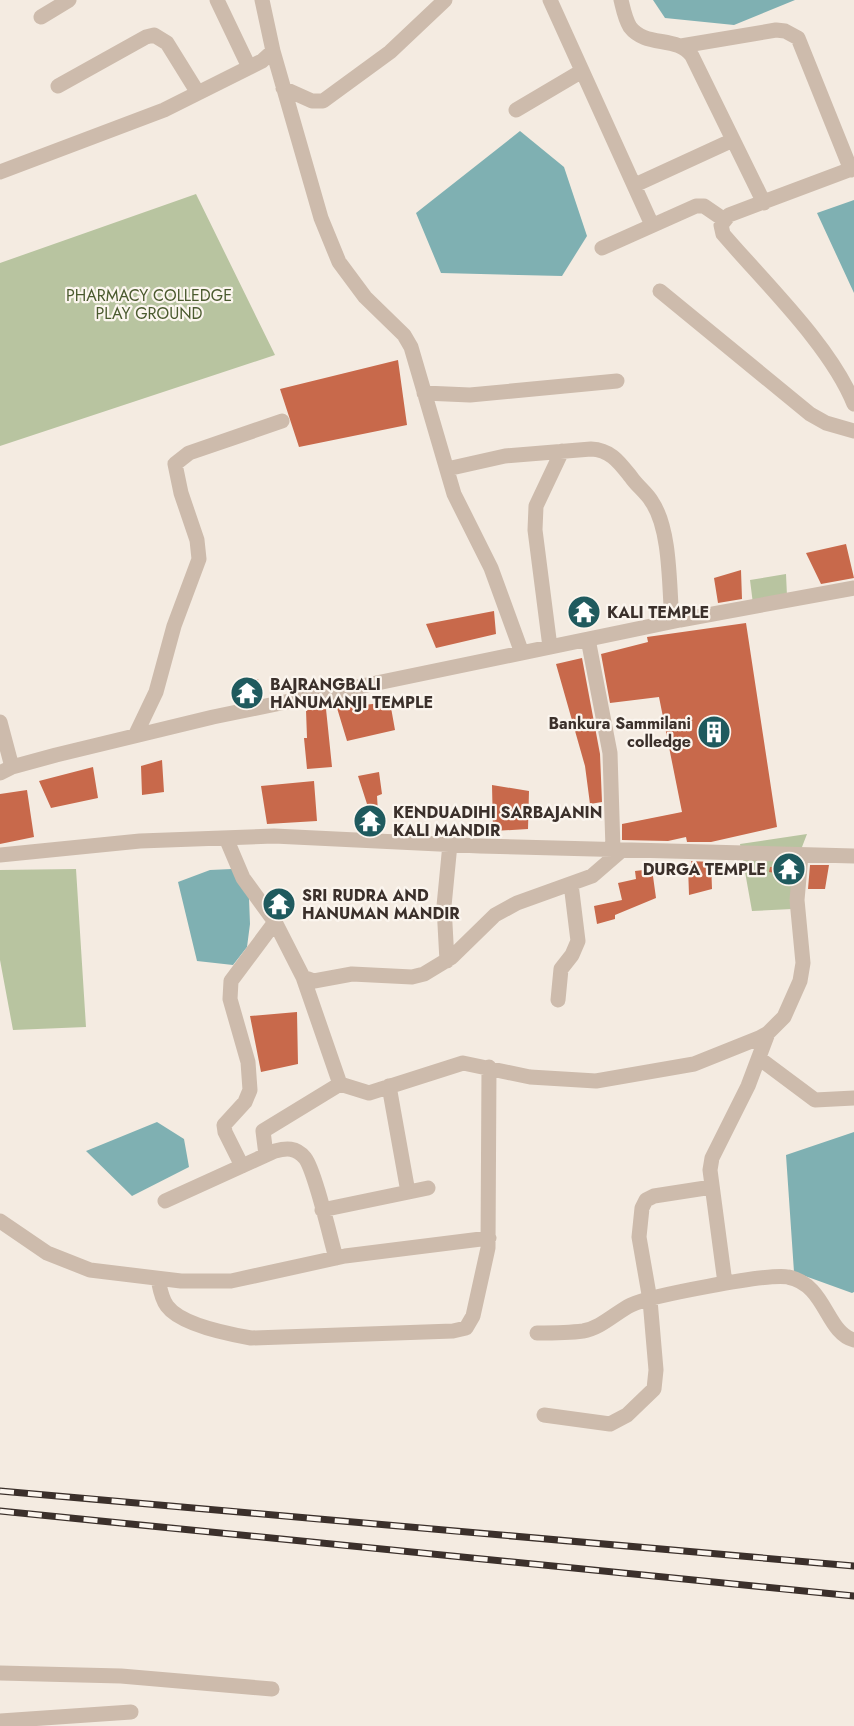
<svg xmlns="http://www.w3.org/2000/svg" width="854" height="1726" viewBox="0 0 854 1726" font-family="Jost,sans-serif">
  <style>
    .green { fill: #b8c4a0 }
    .water { fill: #7fb0b2 }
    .building { fill: #c8694b }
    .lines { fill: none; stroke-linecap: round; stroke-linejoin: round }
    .minor { stroke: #cdbbac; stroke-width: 15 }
    .rail-casing { stroke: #3b302b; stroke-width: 7 }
    .rail { stroke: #fbf5ee; stroke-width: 4.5; stroke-dasharray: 14; stroke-linecap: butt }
    .labels { text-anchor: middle; stroke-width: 4.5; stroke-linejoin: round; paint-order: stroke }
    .park-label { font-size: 16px; fill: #4a5a2e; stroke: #fbf5ee }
    .poi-label { font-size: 16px; font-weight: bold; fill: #3b302b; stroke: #fbf5ee; text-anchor: start }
  </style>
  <rect width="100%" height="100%" fill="#f4ebe1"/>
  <path class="green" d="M196 194 275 355 0 446V263Z
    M786 574 787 596 753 604 750 580Z
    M807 834 797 860 792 909 752 911 740 844Z
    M76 869 86 1027 13 1030 0 960V870Z"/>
  <path class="water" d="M653 0H795L734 25 665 18Z
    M520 131 564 167 587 236 562 276 441 273 416 213Z
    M854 200V293L817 213Z
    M232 869 249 898 250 924 247 947 233 965 197 961 178 882 210 870Z
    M157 1122 184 1139 189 1167 132 1196 86 1151Z
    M854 1132V1292L852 1293 794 1272 786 1155Z"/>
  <path class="building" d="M398 360 407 425 299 447 280 389Z
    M846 544 854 578 821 584 806 553Z
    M741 570 742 599 718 603 714 578Z
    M590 598 597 620 577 626 572 605Z
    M494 611 496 634 436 648 426 624Z
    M746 623 777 827 711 842H687L686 837 668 841 622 840V824L682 812 659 697 610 703 601 654 648 642 647 637Z
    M582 658 600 754 602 802 590 804 585 766 556 664Z
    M258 679 263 696 236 702 231 689Z
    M390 702 395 730 347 741 337 708Z
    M326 709 332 767 307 769 304 738H307L306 710Z
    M162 760 164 792 142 795 141 766Z
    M93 767 98 798 51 808 39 781Z
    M379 772 382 794 377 796 379 829 358 828 367 804 358 776Z
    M314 781 317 821 267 824 261 786Z
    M492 785 529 791 528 829 493 831Z
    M27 790 34 837 0 844V794Z
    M691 861 711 862 712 889 689 895 688 866 692 865Z
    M810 865H829L825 889H808Z
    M790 866 789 875 769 872 770 867Z
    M652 869 656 898 615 915V919L597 924 594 906 622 900 618 883 636 879 635 871Z
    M297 1012 298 1064 261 1072 250 1016Z"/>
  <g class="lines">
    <path class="minor" d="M217 0 249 67
      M550 0 652 225
      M621 0C623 8 625 19 630 27 646 48 677 35 692 56L764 203
      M41 17 69 0
      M681 46 776 30 785 31 798 38 851 170
      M273 51 321 218 339 262 365 297 404 335 411 347 454 494 491 568 522 653
      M58 86 146 37 154 35 167 43 198 93
      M283 88 312 101H323L390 52 445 0
      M516 110 582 71
      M854 168 729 215 721 225 723 234C764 282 831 346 854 404
      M0 172 164 110 262 61 273 51 262 0
      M635 185 733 140
      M602 248 696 206H704L723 219
      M660 291 810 414 826 423 854 431
      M424 393 470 395 617 381
      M447 469 505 456 591 449C611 450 619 462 631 477 637 486 647 493 652 502 671 530 669 588 672 621
      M588 639 610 753 613 849
      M550 647 535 530 536 506 562 451
      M0 722 12 767
      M135 736 156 692 174 626 199 559 197 540 181 493 175 464 189 453 282 421
      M0 773 12 767 56 755 213 717 680 620 854 588
      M226 838 243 878 275 922 303 977 314 981 352 974 412 977 424 974 452 957 495 915 517 903 592 876 622 850
      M0 855 140 841 274 836 480 846 854 856
      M447 961 444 906 450 844
      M303 977 340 1084
      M558 1000 561 969 572 955 578 941 571 884
      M760 1059 815 1100 854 1098
      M389 1086 408 1192
      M266 1155 263 1131 340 1084 369 1093 463 1063 530 1077 596 1081 694 1064 759 1038 768 1033 784 1017 800 981 803 963 797 900 801 855
      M242 1166 225 1132 224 1125 245 1102 250 1090 248 1062 230 999 231 981 275 922
      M165 1201 275 1151C286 1148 296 1147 305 1158 315 1171 330 1237 336 1258
      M322 1210 428 1188
      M0 1221 47 1253 90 1270 181 1281H231L345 1256 489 1238
      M158 1279C160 1288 161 1298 167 1306 181 1325 228 1334 251 1338L453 1331 466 1328 473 1316 488 1248 489 1067
      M725 1283 710 1170 712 1158 748 1086 768 1033
      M537 1333C552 1333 568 1333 583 1331 601 1328 615 1313 631 1305 649 1296 769 1273 788 1277 826 1284 826 1333 854 1340
      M544 1415 610 1424 627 1415 654 1389 656 1370 650 1300 639 1237 642 1208 646 1200 654 1196 712 1187
      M0 1673 121 1676 272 1689
      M0 1721 131 1712"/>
    <g class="rail-casing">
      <path id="rail" d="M0 1491 854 1566
        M0 1511 854 1596"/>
    </g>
    <use href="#rail" class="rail"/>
  </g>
  <defs>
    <g id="temple-disc" transform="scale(1.725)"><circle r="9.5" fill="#1f5a5e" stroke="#fbf5ee"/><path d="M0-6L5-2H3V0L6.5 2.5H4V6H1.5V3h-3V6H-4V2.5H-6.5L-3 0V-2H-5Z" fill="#fff"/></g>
    <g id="building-disc" transform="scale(1.725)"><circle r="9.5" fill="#1f5a5e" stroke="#fbf5ee"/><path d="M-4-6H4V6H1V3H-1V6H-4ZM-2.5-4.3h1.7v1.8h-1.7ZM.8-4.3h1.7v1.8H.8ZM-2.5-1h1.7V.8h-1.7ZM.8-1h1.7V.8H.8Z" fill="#fff"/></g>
  </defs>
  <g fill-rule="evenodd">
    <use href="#temple-disc" x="584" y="612"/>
    <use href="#temple-disc" x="247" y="693"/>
    <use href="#building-disc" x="714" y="732"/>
    <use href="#temple-disc" x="370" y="821"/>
    <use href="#temple-disc" x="789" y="869"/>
    <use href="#temple-disc" x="279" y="904"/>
  </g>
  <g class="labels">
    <g class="park-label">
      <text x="149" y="301">PHARMACY COLLEDGE<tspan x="149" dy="18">PLAY GROUND</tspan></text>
    </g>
    <g class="poi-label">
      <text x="607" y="618">KALI TEMPLE</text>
      <text x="270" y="690">BAJRANGBALI<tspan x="270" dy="18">HANUMANJI TEMPLE</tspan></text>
      <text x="691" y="729" text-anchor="end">Bankura Sammilani<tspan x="691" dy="18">colledge</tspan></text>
      <text x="393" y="818">KENDUADIHI SARBAJANIN<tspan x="393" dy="18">KALI MANDIR</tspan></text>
      <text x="766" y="875" text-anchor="end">DURGA TEMPLE</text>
      <text x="302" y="901">SRI RUDRA AND<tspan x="302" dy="18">HANUMAN MANDIR</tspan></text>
    </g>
  </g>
</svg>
